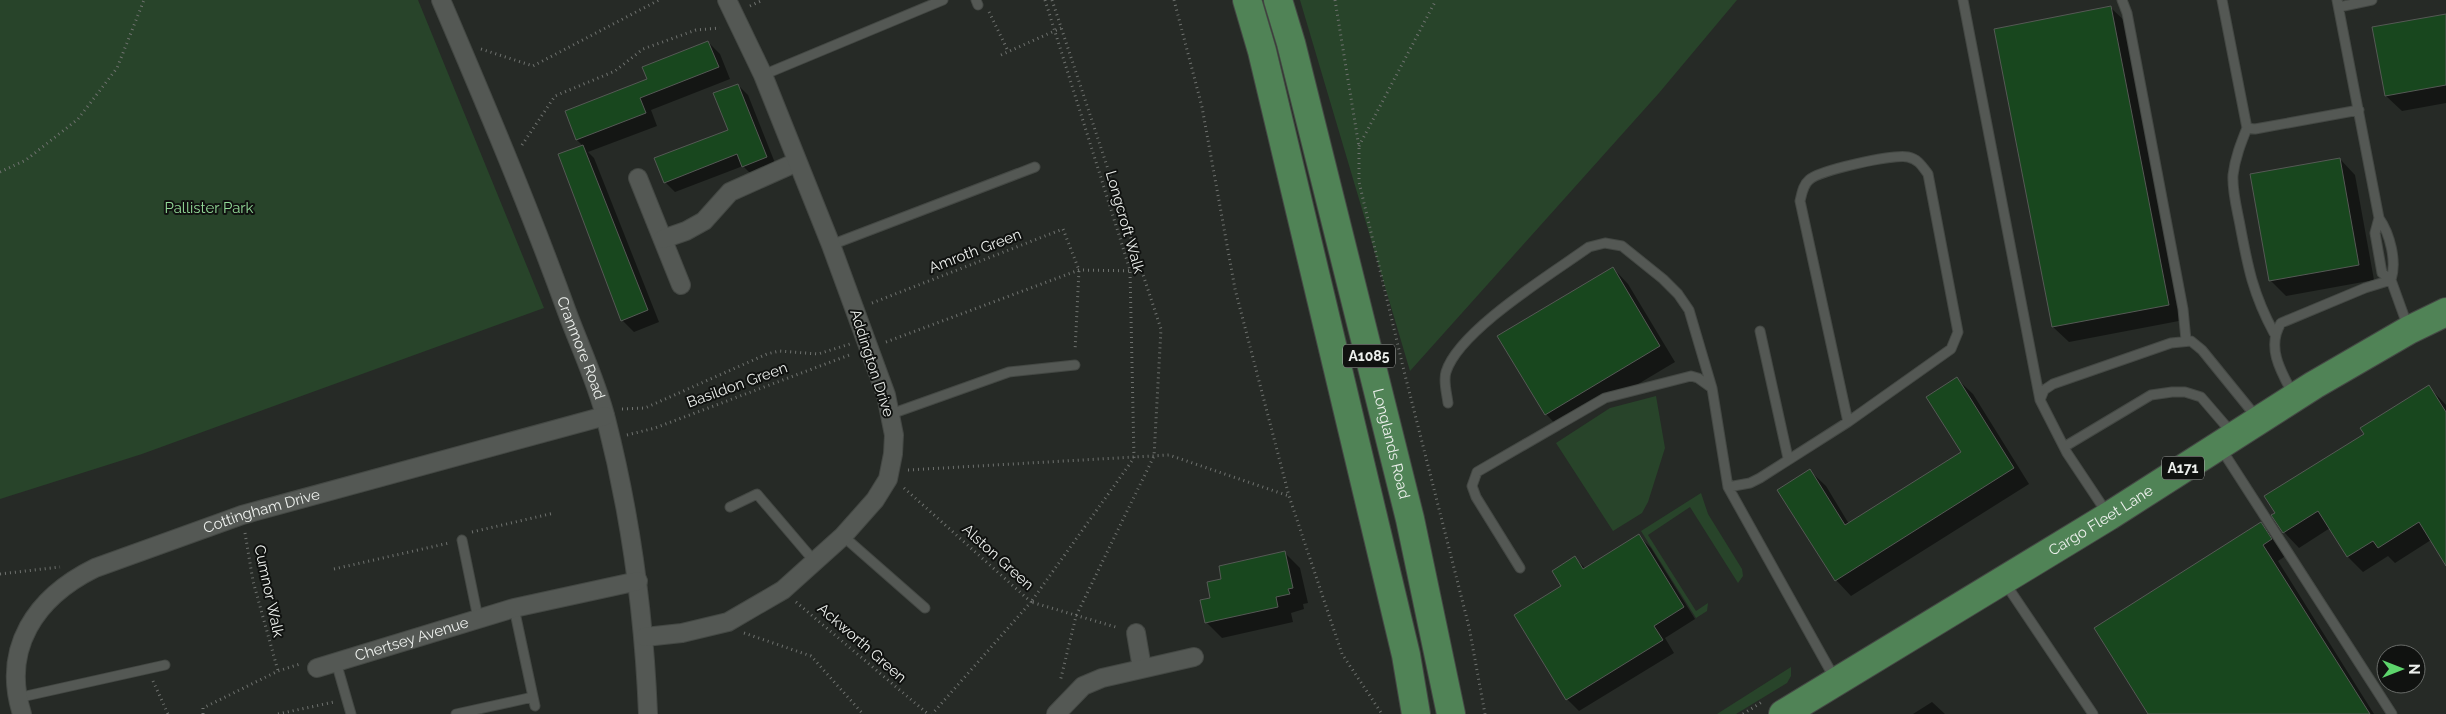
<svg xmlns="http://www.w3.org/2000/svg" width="2446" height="714" viewBox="0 0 2446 714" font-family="Raleway,sans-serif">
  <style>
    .green { fill: #28442a }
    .shadow { fill: #0007 }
    .building { fill: #18471e; stroke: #555955 }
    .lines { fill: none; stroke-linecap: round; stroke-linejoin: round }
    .lane-casing { stroke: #444844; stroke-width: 11 }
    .street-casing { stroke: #444844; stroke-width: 20 }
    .primary-casing { stroke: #444844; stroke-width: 30 }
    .path { stroke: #6f726f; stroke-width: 3; stroke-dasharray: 1 4; stroke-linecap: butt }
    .lane { stroke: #545854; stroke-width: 9 }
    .street { stroke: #545854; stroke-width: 18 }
    .primary { stroke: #508356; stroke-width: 28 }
    .labels { text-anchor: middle; stroke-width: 4; stroke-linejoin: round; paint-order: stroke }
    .shield { fill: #101210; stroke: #abadab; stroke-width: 1 }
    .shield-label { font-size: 14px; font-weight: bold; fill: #edf0ed }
    .park-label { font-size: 15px; fill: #92d897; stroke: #101210 }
    .street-label { font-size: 15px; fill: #edf0ed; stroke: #101210 }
  </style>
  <rect width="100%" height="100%" fill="#262a26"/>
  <path class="green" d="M0 0H418L544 308 142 454 0 499Z
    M1300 0H1737L1659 93 1410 371Z
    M1656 396 1665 448 1648 502 1642 513 1613 531 1556 443 1610 408Z
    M1701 493 1708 514 1742 569 1743 576 1738 583 1690 507 1648 535 1696 611 1708 603 1707 611 1696 618 1641 531Z
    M1791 667V676L1787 683 1736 714H1717Z"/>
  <path class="shadow" d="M2111 8 2127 23 2184 320 2069 342 2053 327 1996 30Z
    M2446 15V103L2402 111 2386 96Z
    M708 42 720 54 730 79 651 110 657 126 588 152 594 158 659 322 634 332 622 320 560 155 583 146 577 140 567 112 648 80Z
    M738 85 748 95 777 168 754 177 743 166 675 192 665 182 729 130Z
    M2340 159 2355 175 2374 280 2286 296 2270 280Z
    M1613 268 1628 284 1675 362 1561 430 1546 414Z
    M1957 379 1973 394 2029 484 1851 596 1836 580 1810 471 1826 486 1849 524 1963 452Z
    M2429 387 2446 405V563L2431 540 2395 563 2388 556 2363 572 2348 557 2330 528 2299 548 2284 532 2366 435Z
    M2261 524 2276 539 2287 555 2278 561 2374 714H2149Z
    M1639 536 1651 548 1695 619 1665 638 1674 653 1579 711 1567 699 1515 615 1563 586 1575 558 1586 569Z
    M1285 553 1300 568 1308 603 1303 604 1304 609 1291 613 1293 622 1222 638 1206 622 1212 599 1223 580Z
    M1932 702 1945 714H1913Z"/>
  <path class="building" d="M2111 6 2169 305 2052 327 1994 29Z
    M2446 14V85L2385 96 2372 27Z
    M708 41 719 67 640 98 646 113 576 140 565 111 647 79 642 67Z
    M738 84 767 157 742 167 737 154 664 183 654 158 728 130 713 93Z
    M583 145 648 310 621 321 558 154Z
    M2340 158 2359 265 2269 281 2250 174Z
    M1613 267 1660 346 1545 415 1497 336Z
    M1957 377 2014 468 1835 581 1777 490 1810 469 1845 525 1961 452 1926 397Z
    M2429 385 2446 412V566L2419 522 2378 548 2373 541 2347 557 2318 511 2283 533 2271 515 2275 513 2264 496 2364 434 2360 428Z
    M2261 522 2272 539 2263 545 2370 714H2148L2094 628Z
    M1639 534 1684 607 1654 626 1663 640 1566 700 1514 615 1561 586 1552 571 1575 556 1583 569Z
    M1285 551 1293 588 1288 589 1290 594 1276 597 1278 607 1205 623 1200 600 1210 598 1207 582 1221 579 1219 566Z"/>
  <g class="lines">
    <g class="lane-casing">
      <path id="lane" d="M976 0 978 5
        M1963 0 2040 400
        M2122 0 2127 13 2183 309 2186 340
        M2222 0 2247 128 2255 129 2359 110
        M2337 0 2379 218C2390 234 2397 261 2391 280
        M2339 7 2372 0
        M763 75 943 0
        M2247 128C2241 143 2235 158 2233 175 2232 191 2237 209 2240 225 2248 268 2253 294 2274 333
        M2379 218 2375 233 2382 273 2391 280 2408 327
        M831 245 1035 167
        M1760 331 1788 458
        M2293 394C2281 372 2266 347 2281 323L2365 288 2391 280
        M1448 403C1447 394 1443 381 1446 372 1459 330 1553 273 1589 247L1605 243 1622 246 1663 279 1678 294 1689 310 1712 388 1728 487 1835 679
        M891 414 1009 372 1075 365
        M2064 447 2151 395 2172 392H2185L2201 397 2232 433
        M2220 447 2392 714
        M1728 487 1750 483 1760 478 1848 422 1951 349 1958 332 1928 174C1922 166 1918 159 1908 157 1894 154 1819 170 1809 180 1803 185 1802 193 1800 201L1848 422
        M730 507 757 494 809 555 816 560
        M2107 513 2067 453 2040 400 2044 390 2053 384 2171 343 2191 341 2202 350 2258 419
        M843 536 925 608
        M462 540 478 618
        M1520 568 1476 497 1472 486 1477 472 1605 398 1691 376 1698 378 1712 388
        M2005 583 2093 714
        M514 608 535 706
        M336 662 351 714
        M17 698 165 665
        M456 714 533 697"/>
    </g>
    <g class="street-casing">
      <g id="street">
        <path id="s1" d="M441 0C485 103 529 207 567 312 580 347 597 383 606 419 631 517 644 613 648 714"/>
        <path d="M638 178 681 285"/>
        <path d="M663 239 686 231 704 221 730 192 797 162"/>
        <path d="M1136 633 1142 668"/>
        <path d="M645 637 682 633 728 622 783 590 843 536 875 500 888 479 893 454 894 435 886 395 831 245 763 75 727 0"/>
        <path id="s2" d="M317 668 514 608 638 581"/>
        <path id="s3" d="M22 714C1 648 36 597 95 568L242 515 605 416"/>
        <path d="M1056 714 1083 686 1102 678 1194 657"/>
      </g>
    </g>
    <g class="primary-casing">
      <g id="primary">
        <path d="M1247 0 1262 51 1406 655 1416 714"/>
        <path id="s4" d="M1278 0 1291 43 1410 519 1451 714"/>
        <path id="s5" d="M1783 714 2109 516 2314 385 2409 330 2446 312"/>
      </g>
    </g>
    <path class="path" d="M1045 0 1130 270 1134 458 1031 602 1119 628
      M1052 0 1161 329 1154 456 1076 616 1060 682
      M1174 0 1202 107 1235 289 1289 496 1342 654 1382 714
      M1335 0 1359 147V182L1405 375 1469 627 1485 714
      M750 6 763 0
      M989 12 1008 51
      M481 49 533 66 659 0
      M1001 55 1061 28
      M522 145 555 96 615 71 643 49 696 30 720 28
      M1359 146 1436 0
      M0 172 26 160 78 119 117 68 144 0
      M872 303 1063 229 1079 270 1075 351
      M886 342 1079 270 1142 271
      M622 409 645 408 767 354 779 351 818 354 850 344
      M627 435 655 428 852 354
      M908 470 1169 455 1289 496
      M904 488 1031 602 932 714
      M472 532 554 513
      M245 533 253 581 278 671
      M334 569 449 543
      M0 574 60 567
      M796 602 928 714
      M744 633 811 656 863 714
      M153 681 168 714
      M203 714V708L278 671 300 664
      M278 714 334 702
      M1743 714 1762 702"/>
    <use href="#lane" class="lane"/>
    <use href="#street" class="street"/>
    <use href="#primary" class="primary"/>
  </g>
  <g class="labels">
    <g class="shield">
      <rect x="1343" y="344.5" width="52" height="23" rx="4"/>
      <rect x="2162" y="456.5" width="42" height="23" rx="4"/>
    </g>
    <g class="shield-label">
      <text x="1369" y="361">A1085</text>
      <text x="2183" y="473">A171</text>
    </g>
    <g class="park-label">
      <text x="209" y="213">Pallister Park</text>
    </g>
    <g class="street-label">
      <text transform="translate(1125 222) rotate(74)" y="5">Longcroft Walk</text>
      <text transform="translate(975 251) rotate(-21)" y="5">Amroth Green</text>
      <text dy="5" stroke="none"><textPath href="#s1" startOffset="375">Cranmore Road</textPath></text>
      <text transform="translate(872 363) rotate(72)" y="5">Addington Drive</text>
      <text transform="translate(737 385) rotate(-20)" y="5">Basildon Green</text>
      <text dy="5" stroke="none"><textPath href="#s4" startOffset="458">Longlands Road</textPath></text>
      <text dy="5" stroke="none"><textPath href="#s3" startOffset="356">Cottingham Drive</textPath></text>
      <text dy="5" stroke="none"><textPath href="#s5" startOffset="372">Cargo Fleet Lane</textPath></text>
      <text transform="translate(998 557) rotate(42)" y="5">Alston Green</text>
      <text transform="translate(269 591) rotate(78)" y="5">Cumnor Walk</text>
      <text dy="5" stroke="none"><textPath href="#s2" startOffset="99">Chertsey Avenue</textPath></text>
      <text transform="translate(862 643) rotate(41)" y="5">Ackworth Green</text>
    </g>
  </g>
  <g transform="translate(2401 669) rotate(90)"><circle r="24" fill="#101210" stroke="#686b68"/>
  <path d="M0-4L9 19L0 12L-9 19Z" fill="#5dd56c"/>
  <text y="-8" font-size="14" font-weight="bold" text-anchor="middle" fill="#edf0ed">N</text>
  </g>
</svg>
